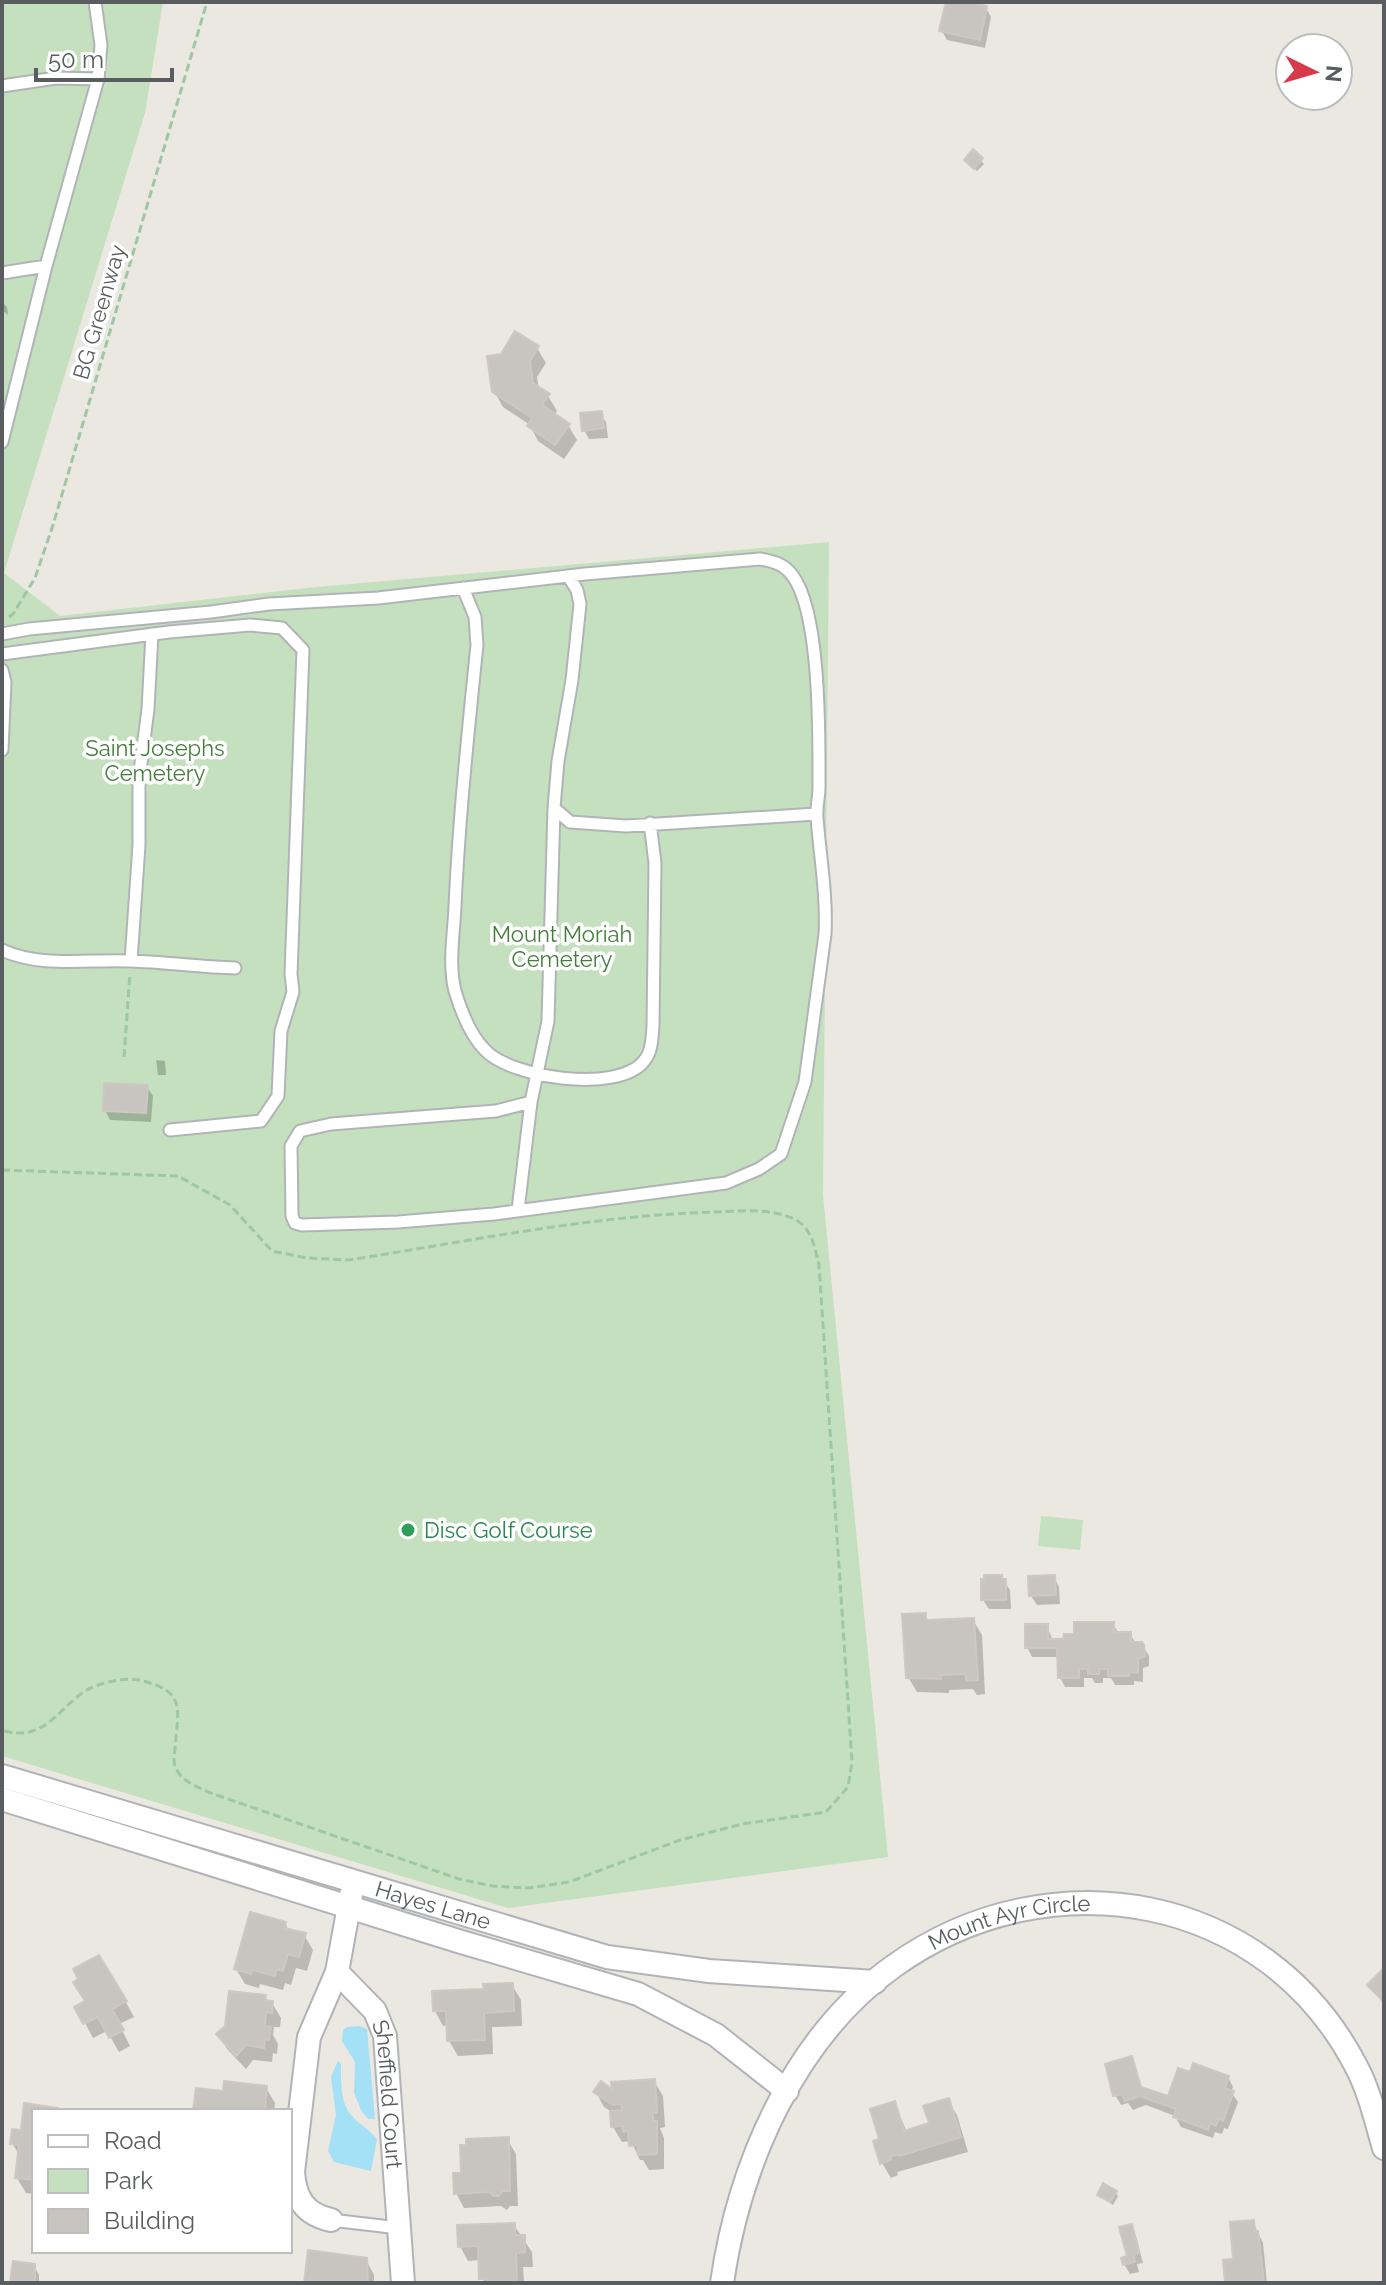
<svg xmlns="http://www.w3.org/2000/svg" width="1386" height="2285" viewBox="0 0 1386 2285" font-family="Raleway,sans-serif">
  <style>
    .green { fill: #c5e0bf }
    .water { fill: #a5e1f6 }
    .shadow { fill: #0003 }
    .building { fill: #c8c4c0; stroke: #cfc7c0; stroke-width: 2 }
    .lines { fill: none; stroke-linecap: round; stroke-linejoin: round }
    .service-casing { stroke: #b1b4b7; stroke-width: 15 }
    .minor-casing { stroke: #b1b4b7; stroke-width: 26 }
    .path { stroke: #9dc8a1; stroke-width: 3; stroke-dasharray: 8 4; stroke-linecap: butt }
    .service { stroke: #fff; stroke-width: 11 }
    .minor { stroke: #fff; stroke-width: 22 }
    .leisure-dot { fill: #2e9e5b; stroke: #fff; stroke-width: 3 }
    .labels { text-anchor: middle; stroke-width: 7; stroke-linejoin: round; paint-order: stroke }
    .street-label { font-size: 22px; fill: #595d60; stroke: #fff }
    .park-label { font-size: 22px; fill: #447d3b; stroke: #fff }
    .leisure-label { font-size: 22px; fill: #27864d; stroke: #fff; text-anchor: start }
  </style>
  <rect width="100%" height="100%" fill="#ebe7e1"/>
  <path class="green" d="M2 2H163L145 113 4 573 60 616 316 587 829 542 823 1195 888 1857 508 1908 2 1756Z
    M1041 1516 1083 1520 1080 1550 1038 1546Z"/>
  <path class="water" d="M359 2026 367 2029 375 2119H368L361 2110 354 2093 355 2062 342 2041 343 2030 347 2027Z
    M338 2061 341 2064C341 2080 340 2104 352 2116 360 2125 369 2129 377 2139L371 2171 334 2162 328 2151 336 2115 331 2077Z"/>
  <path class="shadow" d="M948 2 986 8 991 17 985 48 947 40 942 31Z
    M974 152 984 164 977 171 969 164Z
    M3 303 7 307 8 315 3 311Z
    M537 348 546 363 537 377 539 390 548 396 557 411 554 415 568 425 577 440 564 459 538 441 530 425 503 407 494 391Z
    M600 413 606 422 608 438 589 439 584 430Z
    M156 1060 165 1061 166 1075H158Z
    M147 1087 153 1096 151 1122 110 1120 105 1110Z
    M1001 1577 1010 1590 1011 1609H989L983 1600Z
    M1054 1577 1059 1587 1060 1604 1037 1605 1031 1596Z
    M925 1615 929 1622 973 1620 982 1635 985 1694 977 1695 973 1689 949 1690V1693L917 1692 908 1677Z
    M1113 1624 1119 1634H1130L1136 1644 1143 1646 1149 1656V1666L1143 1668V1682L1134 1681V1685H1115L1111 1678H1103V1683H1095L1092 1678H1084V1687H1065L1060 1677 1059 1657H1032L1027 1647 1047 1626 1053 1641H1065Z
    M285 1923 289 1931 304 1935 313 1950 307 1971 296 1968 291 1985 285 1983 283 1990 260 1984 259 1988 245 1984 236 1969Z
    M111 1975 134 2017 119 2024 130 2046 119 2052 107 2031 93 2038 77 2008 87 2002Z
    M512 1985 521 2000 522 2026 492 2027 493 2054 458 2056 449 2041 448 2025 443 2026 435 2011 486 1990Z
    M265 1997 268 2002 272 2003 281 2018 280 2027H274L273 2035 278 2044 277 2054 273 2053 272 2062 253 2060 246 2069 227 2049 219 2035Z
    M1131 2059 1143 2089 1169 2099 1191 2074 1228 2077 1233 2087 1231 2092 1238 2102 1228 2129 1224 2128 1222 2134 1215 2132 1213 2138 1181 2127 1175 2116 1146 2105 1133 2110 1128 2103 1121 2105 1115 2095Z
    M654 2081 663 2096 665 2127 660 2128 664 2138V2169L649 2170 643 2160H640L631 2141 622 2142 613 2127 612 2112 604 2107 596 2092 614 2093Z
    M266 2088 275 2103 274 2111 195 2110Z
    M948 2101 957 2115 968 2152 897 2172 898 2175 891 2178 882 2163V2140L894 2103 907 2132 931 2124Z
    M26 2106 58 2111H34V2194L26 2193 17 2178 20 2156 12 2143 23 2132Z
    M507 2139 516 2154 518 2206H510L507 2210 501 2206 464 2208 456 2193 463 2175Z
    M1115 2192 1118 2196 1113 2205 1099 2195Z
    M1253 2222 1263 2243 1267 2283H1227Z
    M514 2225 532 2252 533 2267H523L524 2283H484L480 2260 468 2261 460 2246Z
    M1131 2227 1136 2236 1143 2263 1137 2264 1139 2272 1130 2274 1124 2264 1129 2258Z
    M366 2260 374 2275V2283H306Z
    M34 2266 39 2275V2283H12Z"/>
  <path class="building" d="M946 2H969L987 6 980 40 939 31Z
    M973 149 983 158 974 169 964 160Z
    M515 331 539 346 530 361 533 383 550 394 542 405 570 424 555 445 527 426 532 418 492 392 487 356 501 354Z
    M602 411 604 428 582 431 580 413Z
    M104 1083 148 1085 146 1113 103 1111Z
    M984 1575H1002V1579H1006V1600H981V1579H984Z
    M1055 1575 1056 1595 1029 1596 1028 1576Z
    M926 1613V1620L974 1618 978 1680 966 1681V1674L941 1675V1679L906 1678 902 1614Z
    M1074 1622H1114V1632H1131V1642H1142L1144 1645 1145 1656 1138 1659V1673L1129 1672V1676H1108V1669H1099V1674H1088V1669H1079V1678H1058L1057 1648H1025V1624H1048V1639H1063L1064 1634H1074Z
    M250 1912 286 1922 284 1928 306 1933 299 1957 288 1954 283 1971 277 1969 275 1976 252 1970 251 1974 234 1969Z
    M99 1955 127 2001 112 2009 124 2030 109 2038 98 2017 83 2024 74 2007 85 2001 73 1982 78 1979 73 1969Z
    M1384 1968V2002L1367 1985Z
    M513 1983 514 2011 484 2013 485 2040 447 2041 446 2011H433L432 1991 484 1989 483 1984Z
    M229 1991 266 1995 265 2000 273 2001 272 2013 266 2012 265 2026 271 2027 269 2040 265 2039 264 2048 246 2045 236 2056 216 2034 225 2026Z
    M1132 2056 1141 2087 1168 2096 1178 2068 1190 2072 1193 2063 1229 2076 1225 2088 1234 2091 1223 2121 1219 2119 1216 2126 1210 2123 1208 2130 1173 2117 1176 2109 1140 2096 1125 2101 1122 2094 1113 2096 1105 2064Z
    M655 2079 657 2113H653V2121H657V2154L638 2155V2145L629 2146 628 2131 623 2132V2126L611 2127 610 2111 622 2110 621 2104 613 2105 593 2092 601 2081 612 2089 611 2082Z
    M224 2081 267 2086 265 2111 193 2110 196 2088 223 2091Z
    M949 2098 961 2137 900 2156V2154L890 2157 891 2160 880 2164 873 2141 879 2139 870 2109 895 2101 904 2131 929 2123 923 2106Z
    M24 2103 58 2108V2111H34V2180L15 2178 19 2145 10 2144 12 2129 21 2130Z
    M509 2137 510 2191H502L499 2196H493L490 2192 454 2194 453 2173H461L460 2145H466V2139Z
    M1103 2183 1117 2191 1110 2202 1097 2195Z
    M1254 2220 1255 2231H1258L1264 2283H1225L1223 2260 1233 2259 1230 2222Z
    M515 2223V2235H525V2252L516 2253 517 2283H488L487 2279H479L478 2246 458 2247 457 2225Z
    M1132 2224 1139 2253 1134 2254 1135 2262 1123 2265 1121 2258 1127 2256 1119 2227Z
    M308 2250 367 2258 368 2283H304Z
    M13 2261 35 2264V2283H10Z"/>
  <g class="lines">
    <g class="service-casing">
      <path id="service" d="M2 86 56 78 98 79
        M2 273 46 266
        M2 442 46 266 98 79 101 45 95 2
        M463 588 475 617 477 645C468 732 459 819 455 906 454 933 448 964 455 991 461 1011 470 1035 485 1050 511 1078 618 1094 644 1061 652 1052 652 1038 653 1026L655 863 650 823
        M2 634 29 629 211 612 269 604 378 598 568 576 585 574 760 559C773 561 784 564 792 575 821 612 819 738 819 787 819 797 816 808 817 818 820 856 827 895 825 934L805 1082 781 1154 759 1169 726 1183 494 1214 398 1222 302 1225 295 1223 292 1216 291 1146 300 1131 331 1124 496 1111 531 1102 548 1021 554 808 558 761 572 680 580 604 577 590 568 576
        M2 654 169 632 250 625 282 628 303 650 291 974 293 992 281 1031 278 1096 261 1121 170 1130
        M2 670 5 682 2 750
        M554 808 570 822 626 826 816 814
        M2 950C40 968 89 959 130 961 165 962 200 967 235 968
        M131 961 139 845V779L148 709 152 634
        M518 1210 531 1102
        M331 2220 399 2228"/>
    </g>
    <g class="minor-casing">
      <g id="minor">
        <path id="s1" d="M2 1776 607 1957 709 1971 875 1982"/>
        <path d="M2 1799 458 1941 638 1994 716 2035 787 2091"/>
        <path id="s2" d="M351 1895 337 1972 375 2011 385 2036 403 2283"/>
        <path d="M331 2220C304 2214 295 2198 293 2172L309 2037 337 1972"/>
        <path id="s3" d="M722 2283C739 2165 794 2037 894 1966 1049 1855 1267 1892 1357 2068 1370 2093 1376 2121 1384 2148"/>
      </g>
    </g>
    <path class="path" d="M9 617 13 614 35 578 53 525 207 2
      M124 1057 130 973
      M2 1170 178 1176 230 1205 272 1251 307 1258 349 1260C471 1241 593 1215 716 1212 741 1211 771 1208 794 1219 811 1226 815 1248 819 1265L852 1762 848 1787 826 1812 742 1824 680 1840 569 1882 529 1888 492 1886 459 1879 208 1792C195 1786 180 1780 175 1766 173 1761 175 1753 175 1748 178 1708 187 1691 139 1680 124 1677 98 1683 85 1691 56 1711 43 1743 2 1730"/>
    <use href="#service" class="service"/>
    <use href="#minor" class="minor"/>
  </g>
  <circle class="leisure-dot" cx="408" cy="1530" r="8"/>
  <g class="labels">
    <g class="street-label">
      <text transform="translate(99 312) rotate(-74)" y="8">BG Greenway</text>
      <text dy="8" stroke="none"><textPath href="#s1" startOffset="450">Hayes Lane</textPath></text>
      <text dy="8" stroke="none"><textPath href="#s3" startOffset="496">Mount Ayr Circle</textPath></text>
      <text dy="8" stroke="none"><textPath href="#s2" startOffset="218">Sheffield Court</textPath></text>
    </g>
    <g class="park-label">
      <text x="155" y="756">Saint Josephs<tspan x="155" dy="25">Cemetery</tspan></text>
      <text x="562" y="942">Mount Moriah<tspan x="562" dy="25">Cemetery</tspan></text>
    </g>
    <g class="leisure-label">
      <text x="424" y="1538">Disc Golf Course</text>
    </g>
  </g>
  <rect width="1386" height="2285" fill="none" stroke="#595d60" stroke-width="8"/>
  <rect x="32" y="2109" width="260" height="144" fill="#ffffff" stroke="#bdbebf" stroke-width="2"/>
  <rect x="48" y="2135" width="40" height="12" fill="#ffffff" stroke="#bdbebf" stroke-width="2"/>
  <text x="104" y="2149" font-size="24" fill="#595d60">Road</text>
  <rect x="48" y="2169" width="40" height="24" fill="#c5e0bf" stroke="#bdbebf" stroke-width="2"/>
  <text x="104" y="2189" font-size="24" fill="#595d60">Park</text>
  <rect x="48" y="2209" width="40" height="24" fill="#c8c4c0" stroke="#bdbebf" stroke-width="2"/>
  <text x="104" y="2229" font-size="24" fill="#595d60">Building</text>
  <g transform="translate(1314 72) rotate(95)"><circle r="38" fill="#ffffff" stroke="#bdbebf" stroke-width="2"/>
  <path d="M0-6L14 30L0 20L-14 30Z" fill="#d83a49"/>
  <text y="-12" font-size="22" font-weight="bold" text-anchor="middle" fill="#595d60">N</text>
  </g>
  <path d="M36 68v12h136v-12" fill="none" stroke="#595d60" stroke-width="4"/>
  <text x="48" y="68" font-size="24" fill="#595d60" stroke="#ffffff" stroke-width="6" paint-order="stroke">50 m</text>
</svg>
